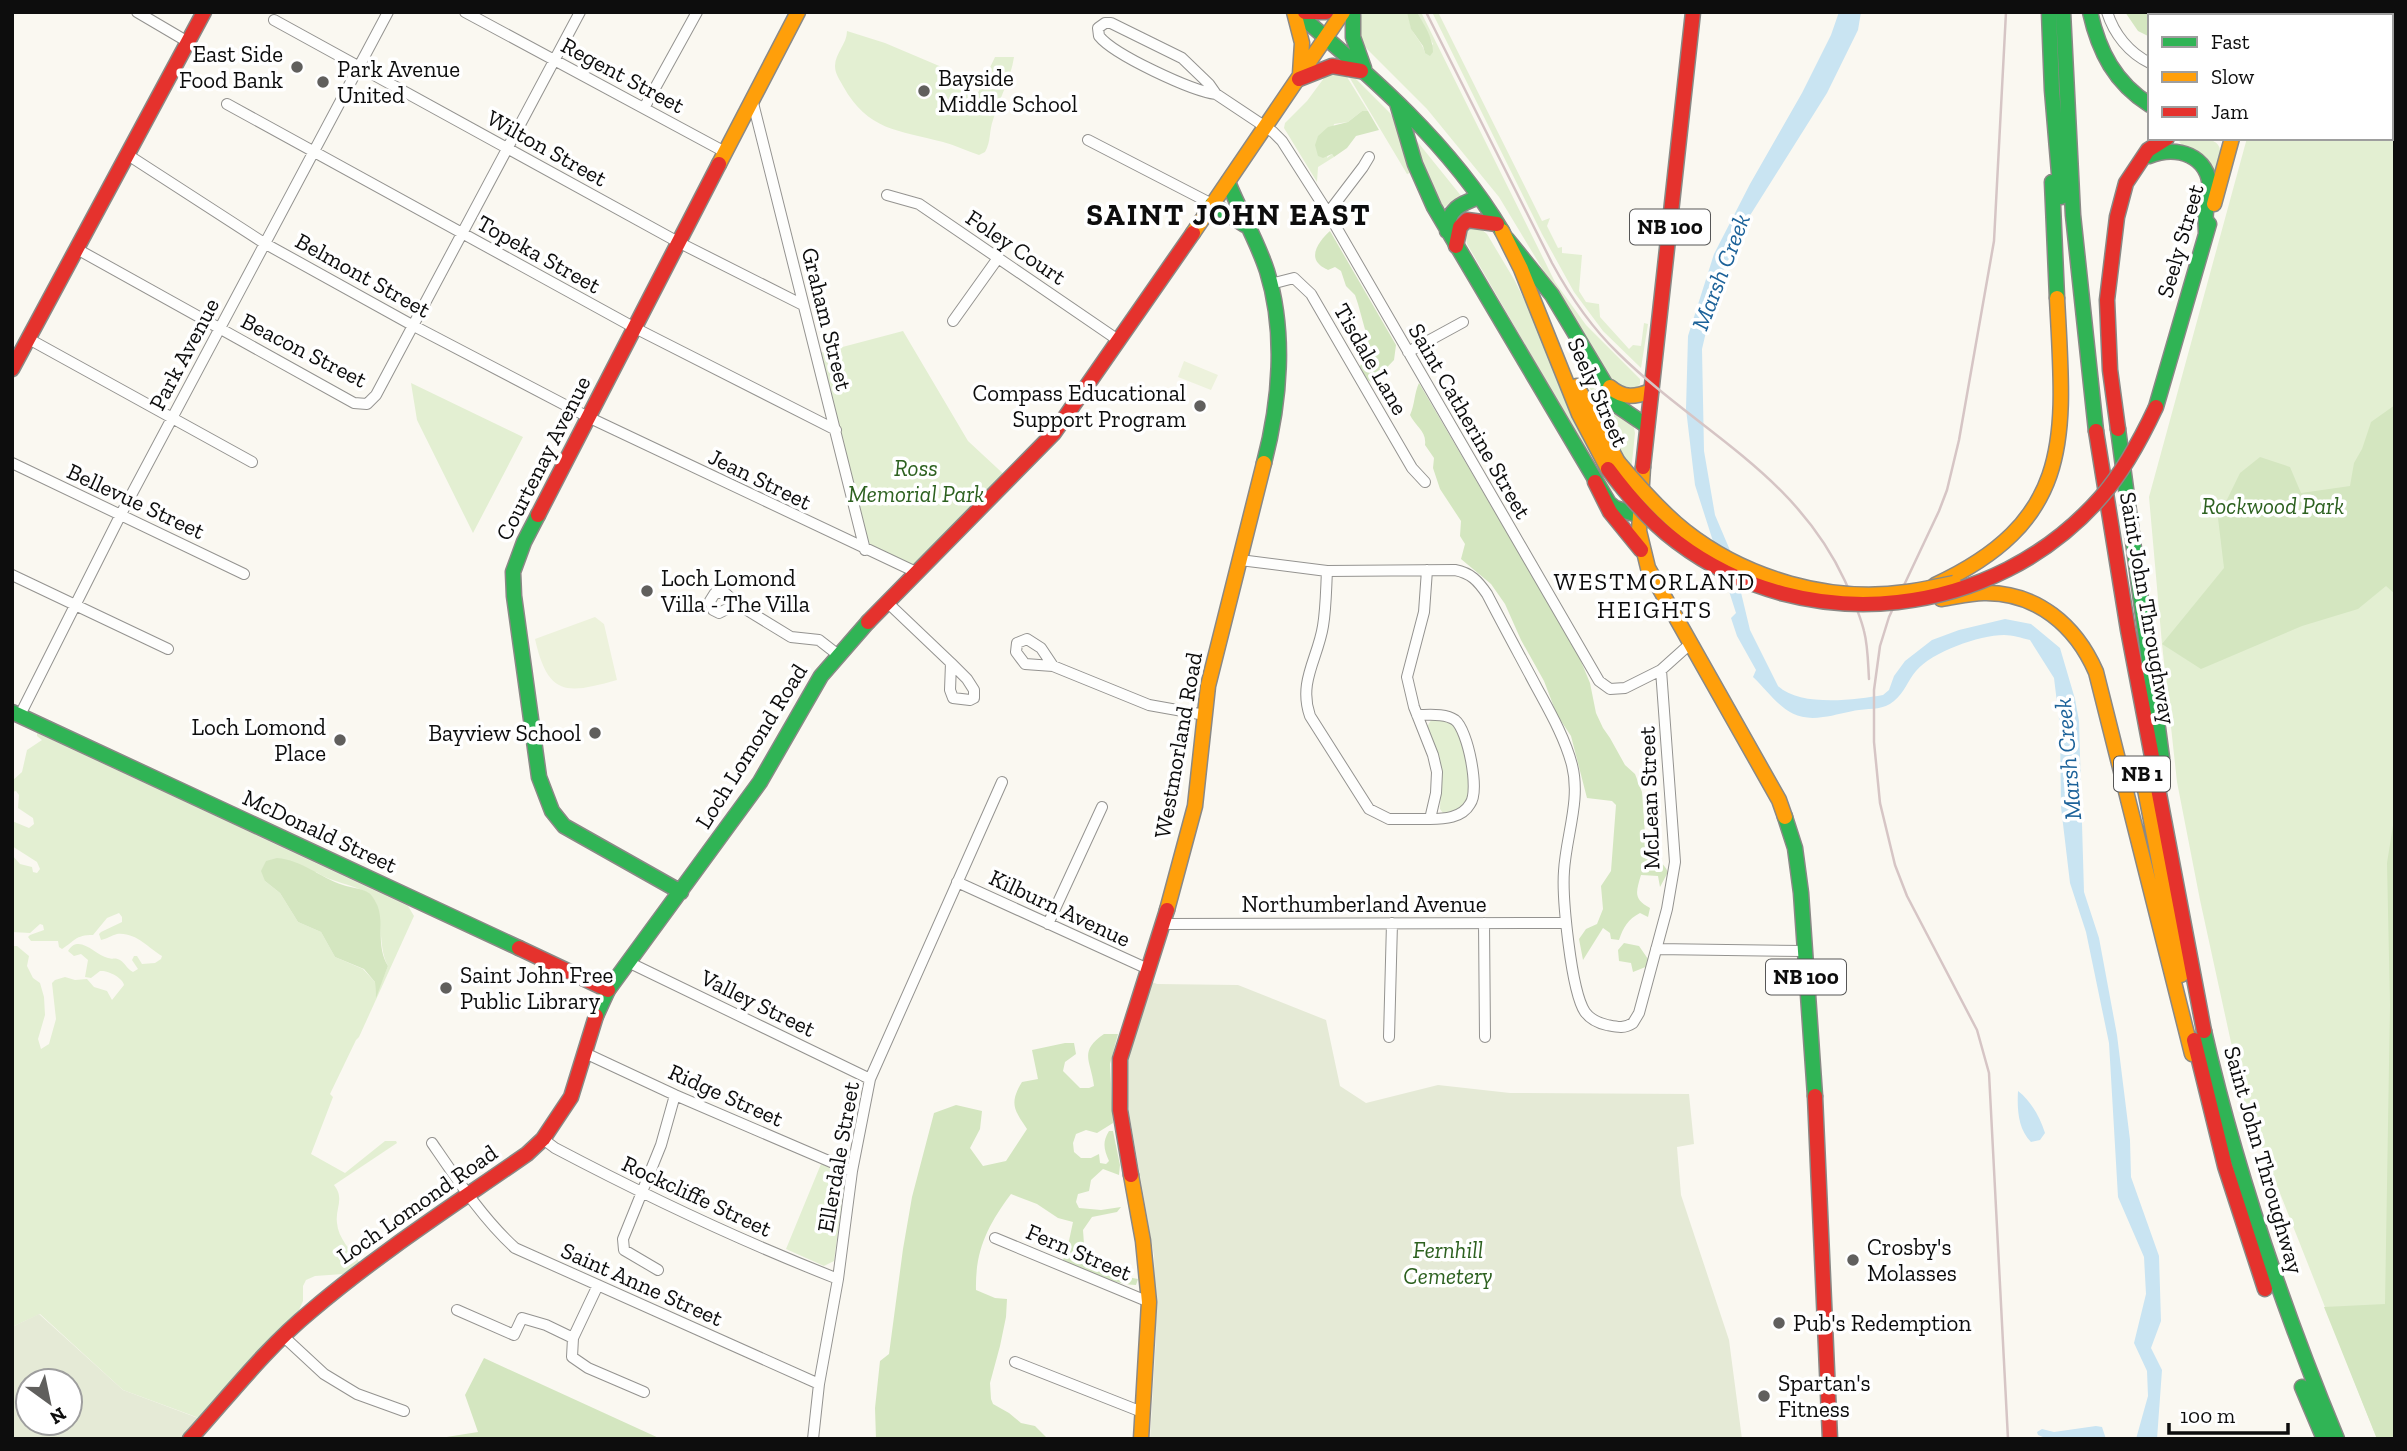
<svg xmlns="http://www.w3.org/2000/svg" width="2407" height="1451" viewBox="0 0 2407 1451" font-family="'Zilla Slab',serif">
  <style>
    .green { fill: #e3efd2; fill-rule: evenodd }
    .forest { fill: #d4e6c0 }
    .cemetery { fill: #e5ead6; fill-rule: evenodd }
    .pitch { fill: #edf2dc }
    .water { fill: #c9e4f2 }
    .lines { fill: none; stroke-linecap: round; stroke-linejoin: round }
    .street-casing { stroke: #949390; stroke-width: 12 }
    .fast-casing { stroke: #8a8986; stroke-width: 17 }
    .slow-casing { stroke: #8a8986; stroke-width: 17 }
    .jam-casing { stroke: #8a8986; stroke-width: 17 }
    .street { stroke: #fefefd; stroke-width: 10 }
    .fast { stroke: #30b455; stroke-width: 14 }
    .slow { stroke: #ff9f0a; stroke-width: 14 }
    .jam { stroke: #e5322d; stroke-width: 14 }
    .rail { stroke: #d6c5c5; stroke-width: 2.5 }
    .slow-bridge-casing { stroke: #8a8986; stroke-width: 17; stroke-linecap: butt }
    .jam-bridge-casing { stroke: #8a8986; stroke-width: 17; stroke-linecap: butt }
    .slow-bridge { stroke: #ff9f0a; stroke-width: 14 }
    .jam-bridge { stroke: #e5322d; stroke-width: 14 }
    .poi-dot { fill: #605f5d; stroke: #fff; stroke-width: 2.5 }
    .labels { text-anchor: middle; stroke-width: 7; stroke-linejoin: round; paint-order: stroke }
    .shield { fill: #fff; stroke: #565656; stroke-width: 2 }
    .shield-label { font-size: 21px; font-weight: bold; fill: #0d0d0d }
    .poi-label { font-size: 23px; fill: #0d0d0d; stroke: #fff; text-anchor: start }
    .street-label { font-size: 23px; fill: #0d0d0d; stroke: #fff }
    .park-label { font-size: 23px; font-style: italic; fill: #2d6120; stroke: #fff }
    .water-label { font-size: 24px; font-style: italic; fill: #1c6299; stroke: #fff }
    .neighbourhood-label { font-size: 24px; letter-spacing: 2px; fill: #0d0d0d; stroke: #fff }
    .district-label { font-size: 30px; font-weight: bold; letter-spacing: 2px; fill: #0d0d0d; stroke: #fff }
  </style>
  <rect width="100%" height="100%" fill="#faf8f1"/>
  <path class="green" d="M1363 12H1407C1410 18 1410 25 1412 30 1417 39 1423 44 1425 53L1433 44 1417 12H1421L1555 282 1586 325 1640 379V384L1633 393 1617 386 1601 366 1499 197 1427 109 1360 42 1359 20Z
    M1432 12H1438L1542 221 1550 218 1547 226 1558 248 1562 247V253L1582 255 1579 291 1586 302 1599 304 1600 317 1629 349 1633 345 1641 346 1644 323 1648 324 1641 368 1603 331 1574 292 1542 234Z
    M2271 12H2395V1439H2377L2244 1102 2200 900 2177 782 2162 644 2149 497 2247 138H2391V16H2271Z
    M847 31 885 43 944 68 939 80 976 97 995 57H1014C1011 78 999 99 993 120 989 131 991 142 985 152L979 155C967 151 955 145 943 142 898 130 868 131 843 86 840 80 835 74 835 66 835 53 847 44 847 31Z
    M1335 72 1347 77 1368 111H1362L1348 122 1334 124 1327 158 1332 154 1334 157 1318 167 1317 182 1284 128 1285 123 1307 101 1324 78Z
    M1348 75H1352L1390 113 1400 130 1413 172 1407 174Z
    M1412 135 1462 197 1439 210Z
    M2201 138C2227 141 2221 154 2215 173L2179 142 2183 139Z
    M1472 227 1480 228 1487 234 1515 281 1531 314 1576 425 1602 473 1624 458 1603 419 1566 332 1633 423 1635 433 1630 482 1618 492 1613 491 1605 483 1467 244 1465 234Z
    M903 331 968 441 1010 480 918 573 865 550 816 354Z
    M411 383 523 437 473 533 417 420Z
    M1431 720C1437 720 1447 720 1452 724 1468 736 1471 787 1466 804L1457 810 1443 813 1440 809 1441 780 1427 727Z
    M37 733 408 906 414 916 359 1037 356 1040 330 1094 333 1097 311 1154 345 1173 385 1141H396L397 1143 334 1185C345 1199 335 1208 337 1223 338 1238 351 1251 360 1263L343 1274 315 1276 306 1280 303 1286V1301L299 1310 263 1345 199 1418 123 1390 40 1314 12 1327V946H17L29 956 27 966 33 978 40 983 44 997 45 1015 38 1039 41 1049 49 1044 56 1019 52 983 55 980 65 977 75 980 87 979 94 987 107 991 112 1000 124 985C123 978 108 970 100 971L91 978 85 977 88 960 81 954 74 956 68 951C79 933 95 955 108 958 115 960 113 957 120 960 125 963 127 969 133 972L138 969 132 960 134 956H137L142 964 155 963 161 959 162 956C148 948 136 932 117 934 112 935 107 939 101 940L99 934 101 932 122 922V917L119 913 107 918 93 935C75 935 75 941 62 949L59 947 58 941H31L28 937 30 935 44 930 43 925 40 924 30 933 12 932V855L20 864 32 867 33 872 37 873 40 869 37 862 12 846V821L29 828 34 824 33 818 18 808 19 795 16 791 12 792V781L22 772 27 750 42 740 37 736ZM316 872C333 883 352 884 368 893 386 904 376 945 388 966L376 996 375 982 363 969 335 957 321 932 298 922 280 893 265 881Z
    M821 1164 846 1172 834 1261 824 1266 786 1249Z"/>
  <path class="forest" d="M1407 12H1417C1424 25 1433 37 1433 52L1430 56 1425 53 1423 46 1411 29Z
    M2125 12H2237V16H2150V37L2138 31Z
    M1362 111H1368L1379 130 1356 136 1347 148 1334 157 1332 154 1323 158 1318 156 1315 145 1318 136 1328 127 1348 122Z
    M1330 231 1396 345 1394 360 1372 383 1361 375 1359 369 1369 344 1358 304 1355 295 1346 286 1341 271 1335 267 1328 270C1325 268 1321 267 1318 263 1309 253 1323 237 1330 231Z
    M1419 383 1578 654 1590 683 1596 713 1603 728 1610 738 1625 765 1635 774 1642 792 1646 848C1653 858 1663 861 1668 872L1660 887 1658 876 1641 875C1636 892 1633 899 1650 908L1648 917 1640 913C1628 919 1623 928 1619 940L1611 939 1610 933 1603 928 1583 960 1579 939 1586 929 1597 924 1603 909 1601 886 1611 871 1616 805 1612 801 1587 798 1571 736 1557 715 1544 681 1521 640 1505 604 1491 584 1461 559 1465 544 1460 536 1461 521 1440 489 1433 468 1434 458 1425 445C1427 431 1415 426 1410 415 1415 404 1414 394 1419 383Z
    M2395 405V594L2386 586 2358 609 2302 626 2201 669 2162 644 2224 568 2218 518 2240 473 2260 457 2290 467 2301 493 2350 486 2354 463 2362 449 2371 422Z
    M2395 813V1439H2377L2324 1307 2385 1304 2390 1005 2387 863Z
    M277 858C302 860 319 877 343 885 351 888 361 888 369 893 373 896 376 902 378 907 384 925 376 946 388 966L376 998 375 982 364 969 335 957 321 932 298 922 280 893 265 881 261 871 266 861Z
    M1624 943 1639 946 1648 959V966L1633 972 1631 963 1619 961 1618 950Z
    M1104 1034H1118L1110 1064 1113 1123 1097 1133 1086 1130 1076 1134 1073 1143 1074 1152 1081 1158H1091L1099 1154 1100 1163 1106 1164 1109 1161C1104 1150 1102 1142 1109 1131H1113L1120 1165 1119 1175 1103 1169 1091 1180 1089 1191 1078 1194 1076 1202 1079 1208 1101 1210 1121 1207 1117 1212 1092 1217 1083 1230 1084 1244 1099 1267 1107 1273 1138 1279 1136 1285C1111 1284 1085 1271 1063 1260L1067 1250 1073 1222 1058 1218 1037 1204 1011 1194C988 1225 975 1250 976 1290L995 1298 1007 1299 1006 1317 1000 1346 990 1383 991 1399 993 1404 1009 1413 1021 1423 1035 1426 1046 1437 876 1439 875 1408 880 1361 889 1354 903 1249 912 1197 934 1113 956 1105 982 1111 980 1129 970 1148 983 1166 1006 1161 1027 1129C1014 1110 1009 1103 1022 1082L1038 1079 1032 1050 1065 1043H1074L1076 1054 1065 1062 1063 1071 1080 1088H1089L1094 1086C1091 1060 1078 1052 1104 1034Z
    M484 1358 661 1439H434L478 1432 465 1395Z"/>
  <path class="cemetery" d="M1152 982 1157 984 1238 985 1326 1020 1340 1086 1366 1103 1438 1085 1510 1093 1689 1094 1694 1144 1677 1147 1681 1195 1729 1340 1742 1439H1150L1156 1337 1154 1256 1126 1095V1061Z
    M39 1314 123 1390 206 1421 190 1439H12V1327ZM28 1381H70V1423H28Z"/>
  <path class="pitch" d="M1184 361 1218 375 1211 390 1178 377Z
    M595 617 604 624 617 680C567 694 548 697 535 639Z"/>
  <path class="water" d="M1839 12H1861L1858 30 1827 93 1749 217 1718 281 1702 349 1704 451 1715 515 1732 555 1750 630 1778 686C1800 707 1855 700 1883 695L1889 690 1894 676 1905 661 1932 640 1959 630 2005 619 2031 624 2060 648 2075 699 2079 721 2084 892 2099 938 2117 1035 2130 1140 2131 1177 2159 1256 2161 1321 2151 1348 2162 1370 2157 1439H2136L2148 1396 2147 1371 2134 1343 2146 1294 2144 1257 2118 1197 2109 1043 2086 932 2070 883 2061 807 2060 727 2054 678 2030 640C2022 638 2012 635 2004 635 1979 635 1932 652 1916 671 1908 680 1905 692 1894 701 1883 710 1873 708 1859 710 1849 711 1834 716 1823 717 1787 723 1775 698 1753 677L1756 670 1737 636 1731 618 1736 613 1695 485 1686 409 1688 336 1714 254 1750 184 1802 93 1831 35Z
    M2018 1091C2031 1101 2040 1117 2045 1133L2040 1140 2031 1142C2018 1129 2017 1109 2018 1091Z
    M2096 1426 2102 1427 2106 1439H2048L2038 1435 2037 1432 2042 1429 2054 1432Z"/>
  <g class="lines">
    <g class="street-casing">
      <path id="street" d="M137 12 188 42
        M465 12 725 152
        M2107 12C2114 34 2129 53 2150 63
        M274 20 678 242 803 305
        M1216 94C1192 91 1114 55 1099 36L1098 28 1105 23H1111L1182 58 1209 84 1216 94 1273 132 1282 141 1328 213 1599 681 1610 689 1625 688 1661 670 1690 644
        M752 99 865 550
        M227 104 635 328 836 430
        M644 108 697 12
        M1088 140 1212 204
        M128 155 264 243 412 325 588 417 918 573
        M887 195 919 204 1118 340
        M1328 213 1363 167 1369 157
        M77 249 354 403 367 404 376 395 580 12
        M1271 284 1294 278 1311 294 1412 468 1425 482
        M953 321 998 258
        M29 339 252 462
        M1408 352 1463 322
        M12 463 244 574
        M1240 560 1327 571 1455 570C1471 573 1478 581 1487 594 1503 625 1520 656 1537 688 1550 712 1565 738 1572 765 1581 800 1566 836 1564 871 1562 897 1571 991 1585 1012 1591 1020 1598 1023 1607 1025 1617 1027 1624 1029 1633 1023L1639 1013 1667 909 1675 862 1661 670
        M1327 571C1326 589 1326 608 1323 626 1318 658 1298 682 1310 716L1369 809 1389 819H1430L1436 793 1437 772 1433 755 1414 707 1407 677 1424 612 1427 570
        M12 575 168 649
        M888 603 951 663 950 690 953 698 970 700 974 698V690L967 679 951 663
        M737 604 719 613 713 610 710 601 715 593H725L737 604 791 637 819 640 837 654
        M1053 666 1041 648 1027 639 1017 643 1016 652 1025 664 1053 666 1149 705 1205 715
        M20 715 120 516 388 12
        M1417 715C1429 715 1445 713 1455 720 1468 730 1480 791 1470 804 1462 818 1444 819 1430 819
        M957 882 1148 969
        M1484 923 1485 1037
        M1048 924 1102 807
        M1163 924 1566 923
        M1656 949 1805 951
        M628 962 870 1079
        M1389 1037 1392 923
        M585 1053 675 1095 852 1171
        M543 1139 555 1148C648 1197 741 1241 838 1279
        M432 1143C456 1178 483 1219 515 1248L819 1384
        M995 1238 1149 1302
        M658 1270 624 1250 623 1239 661 1145 675 1095
        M457 1310 514 1335 522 1318 546 1325 573 1338 572 1357 588 1368 644 1392
        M283 1336 324 1374 357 1394 404 1411
        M573 1338 598 1285
        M1015 1362 1142 1412
        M813 1439 819 1384 838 1279 852 1171 870 1079 1002 782"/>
    </g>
    <g class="fast-casing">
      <path id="fast" d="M1296 12C1372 77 1450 144 1502 231
        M1353 12V37L1364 68
        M2049 12 2052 90 2061 197
        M2063 12 2073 215 2096 431
        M2090 12C2099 52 2115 83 2150 105
        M1397 103 1415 164 1434 207 1609 503 1615 508 1638 515
        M2149 156C2177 145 2209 155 2210 189 2210 197 2207 204 2206 211 2205 219 2206 227 2206 234
        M1228 182C1240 212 1257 240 1267 271 1286 332 1280 402 1264 463
        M2052 182 2057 298
        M1212 204 1245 225
        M1447 231C1448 209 1460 204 1479 197
        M1507 239 1552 295 1619 407 1647 426
        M2156 407 2209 224
        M2118 429 2162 758
        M538 515 524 542 513 572 514 596 539 777 552 811 564 826 681 892
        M12 712 519 948
        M1785 817 1795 848 1801 893 1815 1096
        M596 1016 608 990 760 782 821 676 868 622
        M2204 1031C2236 1171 2282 1306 2337 1439
        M2302 1387 2324 1439"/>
    </g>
    <g class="slow-casing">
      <path id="slow" d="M1294 12 1302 43 1300 74
        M2249 16 2250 12
        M719 164 798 12
        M2214 204 2232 138
        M1502 231 1521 269 1579 414 1608 469
        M1193 233 1343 12
        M1577 386 1618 462
        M1610 387C1624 399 1635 397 1651 391
        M1643 467 1639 531 1648 568 1779 800 1785 817
        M1935 585C2077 519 2064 434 2057 298
        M1941 599C1955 597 1970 593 1984 593 2037 592 2076 626 2096 672L2192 1054
        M2143 779 2181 975
        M1167 910 1195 806 1208 686 1264 463
        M1131 1175 1143 1241 1149 1302 1141 1439"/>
    </g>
    <g class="jam-casing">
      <path id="jam" d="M1305 12H1326
        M2261 16 2262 12
        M1299 79 1332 66 1361 71
        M1456 246 1460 227 1467 220 1497 224
        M12 369 204 12
        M2118 429 2110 370 2107 300 2117 217 2126 183 2148 150 2167 138
        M2096 431 2128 630 2204 1031
        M1643 467 1693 12
        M1595 482 1610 512 1641 550
        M538 515 719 164
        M868 622 1054 433 1193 233
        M519 948 608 990
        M2194 1040 2225 1166 2265 1289
        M1815 1096 1830 1439
        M1131 1175 1120 1110V1059L1167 910
        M190 1439C229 1396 266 1348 311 1311 379 1253 454 1205 527 1154L543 1139 571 1097 596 1016"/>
    </g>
    <use href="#street" class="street"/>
    <use href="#fast" class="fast"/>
    <use href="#slow" class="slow"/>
    <use href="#jam" class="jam"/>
    <path class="rail" d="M1426 12 1552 263C1570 296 1591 327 1618 353 1698 432 1795 473 1845 581 1852 597 1860 614 1864 631 1868 646 1868 663 1869 679
      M2006 12 1994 241 1959 440 1947 490 1939 511 1889 617 1880 646 1874 690V742L1880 803 1895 865 1907 896 1977 1030 1989 1073 2008 1439"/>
    <g class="slow-bridge-casing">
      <path id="slow-bridge" d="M1618 462C1639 487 1660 511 1685 531 1746 579 1830 603 1907 592 1922 590 1938 586 1954 583"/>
    </g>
    <g class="jam-bridge-casing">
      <path id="jam-bridge" d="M1608 469C1628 496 1650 522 1677 542 1807 640 1994 619 2101 497 2124 471 2141 439 2156 407"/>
    </g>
    <use href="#slow-bridge" class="slow-bridge"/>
    <use href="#jam-bridge" class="jam-bridge"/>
  </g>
  <g class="poi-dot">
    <circle cx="297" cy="67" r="7"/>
    <circle cx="323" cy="82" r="7"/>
    <circle cx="924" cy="91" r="7"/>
    <circle cx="1200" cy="406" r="7"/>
    <circle cx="647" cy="591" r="7"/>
    <circle cx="595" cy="733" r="7"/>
    <circle cx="340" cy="740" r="7"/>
    <circle cx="446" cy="988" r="7"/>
    <circle cx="1853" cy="1260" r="7"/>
    <circle cx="1779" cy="1323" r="7"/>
    <circle cx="1764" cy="1396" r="7"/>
  </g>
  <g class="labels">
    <g class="shield">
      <rect x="1630" y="209.5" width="80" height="35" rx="5"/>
      <rect x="2114" y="756.5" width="56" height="35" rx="5"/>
      <rect x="1766" y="959.5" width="80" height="35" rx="5"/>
    </g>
    <g class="shield-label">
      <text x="1670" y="234">NB 100</text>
      <text x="2142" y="781">NB 1</text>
      <text x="1806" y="984">NB 100</text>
    </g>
    <g class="poi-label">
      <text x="283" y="62" text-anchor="end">East Side<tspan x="283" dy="26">Food Bank</tspan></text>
      <text x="337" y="77">Park Avenue<tspan x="337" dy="26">United</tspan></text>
      <text x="938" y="86">Bayside<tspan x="938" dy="26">Middle School</tspan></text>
      <text x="1186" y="401" text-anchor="end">Compass Educational<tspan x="1186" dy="26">Support Program</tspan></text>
      <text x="661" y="586">Loch Lomond<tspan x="661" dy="26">Villa - The Villa</tspan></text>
      <text x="326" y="735" text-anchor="end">Loch Lomond<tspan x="326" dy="26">Place</tspan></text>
      <text x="581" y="741" text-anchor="end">Bayview School</text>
      <text x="460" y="983">Saint John Free<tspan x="460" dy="26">Public Library</tspan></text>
      <text x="1867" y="1255">Crosby's<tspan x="1867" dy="26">Molasses</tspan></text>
      <text x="1793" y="1331">Pub's Redemption</text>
      <text x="1778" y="1391">Spartan's<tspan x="1778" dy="26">Fitness</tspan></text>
    </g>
    <g class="street-label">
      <text transform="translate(623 75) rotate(28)" y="8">Regent Street</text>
      <text transform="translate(547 148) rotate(29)" y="8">Wilton Street</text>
      <text transform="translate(2180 241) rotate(-74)" y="8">Seely Street</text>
      <text transform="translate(1016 247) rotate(34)" y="8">Foley Court</text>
      <text transform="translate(539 254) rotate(29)" y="8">Topeka Street</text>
      <text transform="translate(363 275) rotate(29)" y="8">Belmont Street</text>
      <text transform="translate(827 319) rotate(76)" y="8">Graham Street</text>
      <text transform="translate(304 350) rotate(27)" y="8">Beacon Street</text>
      <text transform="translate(184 354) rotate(-62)" y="8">Park Avenue</text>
      <text transform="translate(1371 359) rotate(60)" y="8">Tisdale Lane</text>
      <text transform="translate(1598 392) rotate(66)" y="8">Seely Street</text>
      <text transform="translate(1470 421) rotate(60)" y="8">Saint Catherine Street</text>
      <text transform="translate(543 458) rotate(-63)" y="8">Courtenay Avenue</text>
      <text transform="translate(760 479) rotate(26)" y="8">Jean Street</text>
      <text transform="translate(136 501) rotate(25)" y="8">Bellevue Street</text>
      <text transform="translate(2148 608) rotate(80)" y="8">Saint John Throughway</text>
      <text transform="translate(1178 745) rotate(-80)" y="8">Westmorland Road</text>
      <text transform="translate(751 746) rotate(-58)" y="8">Loch Lomond Road</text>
      <text transform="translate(1649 798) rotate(-92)" y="8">McLean Street</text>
      <text transform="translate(320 831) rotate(25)" y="8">McDonald Street</text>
      <text x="1364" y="912">Northumberland Avenue</text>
      <text transform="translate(1060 908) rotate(25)" y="8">Kilburn Avenue</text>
      <text transform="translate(758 1003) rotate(26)" y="8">Valley Street</text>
      <text transform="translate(726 1095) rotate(24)" y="8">Ridge Street</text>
      <text transform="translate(838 1157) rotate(-80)" y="8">Ellerdale Street</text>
      <text transform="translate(2264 1160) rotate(74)" y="8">Saint John Throughway</text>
      <text transform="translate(697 1196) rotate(25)" y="8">Rockcliffe Street</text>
      <text transform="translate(417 1204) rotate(-35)" y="8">Loch Lomond Road</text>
      <text transform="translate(1079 1252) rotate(23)" y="8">Fern Street</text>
      <text transform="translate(642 1284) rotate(24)" y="8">Saint Anne Street</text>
    </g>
    <g class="park-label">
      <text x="916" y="476">Ross<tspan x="916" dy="26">Memorial Park</tspan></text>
      <text x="2273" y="514">Rockwood Park</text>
      <text x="1448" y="1258">Fernhill<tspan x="1448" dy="26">Cemetery</tspan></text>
    </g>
    <g class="water-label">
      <text transform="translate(1721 272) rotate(-69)" y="8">Marsh Creek</text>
      <text transform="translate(2068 759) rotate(-95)" y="8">Marsh Creek</text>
    </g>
    <g class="neighbourhood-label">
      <text x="1655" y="590">WESTMORLAND<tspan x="1655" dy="28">HEIGHTS</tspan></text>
    </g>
    <g class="district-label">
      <text x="1229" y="225">SAINT JOHN EAST</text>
    </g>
  </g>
  <rect width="2407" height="1451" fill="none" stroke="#0d0d0d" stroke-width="28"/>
  <rect x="2148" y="14" width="245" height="126" fill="#ffffff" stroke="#9e9e9e" stroke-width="2"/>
  <rect x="2162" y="37" width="35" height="10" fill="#30b455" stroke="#9e9e9e" stroke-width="2"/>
  <text x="2211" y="49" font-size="21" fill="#0d0d0d">Fast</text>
  <rect x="2162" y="72" width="35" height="10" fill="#ff9f0a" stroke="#9e9e9e" stroke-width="2"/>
  <text x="2211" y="84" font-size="21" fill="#0d0d0d">Slow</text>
  <rect x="2162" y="107" width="35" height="10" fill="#e5322d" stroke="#9e9e9e" stroke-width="2"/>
  <text x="2211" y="119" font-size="21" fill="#0d0d0d">Jam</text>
  <g transform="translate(49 1402) rotate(147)"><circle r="33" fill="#ffffff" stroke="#9e9e9e" stroke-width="2"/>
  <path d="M0-5L12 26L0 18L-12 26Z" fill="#605f5d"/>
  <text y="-10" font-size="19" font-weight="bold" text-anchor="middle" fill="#0d0d0d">N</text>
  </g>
  <path d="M2169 1423v10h119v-10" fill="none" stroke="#0d0d0d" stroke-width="3.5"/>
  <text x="2180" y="1423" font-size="21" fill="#0d0d0d" stroke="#ffffff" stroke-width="5" paint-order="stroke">100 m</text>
</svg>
